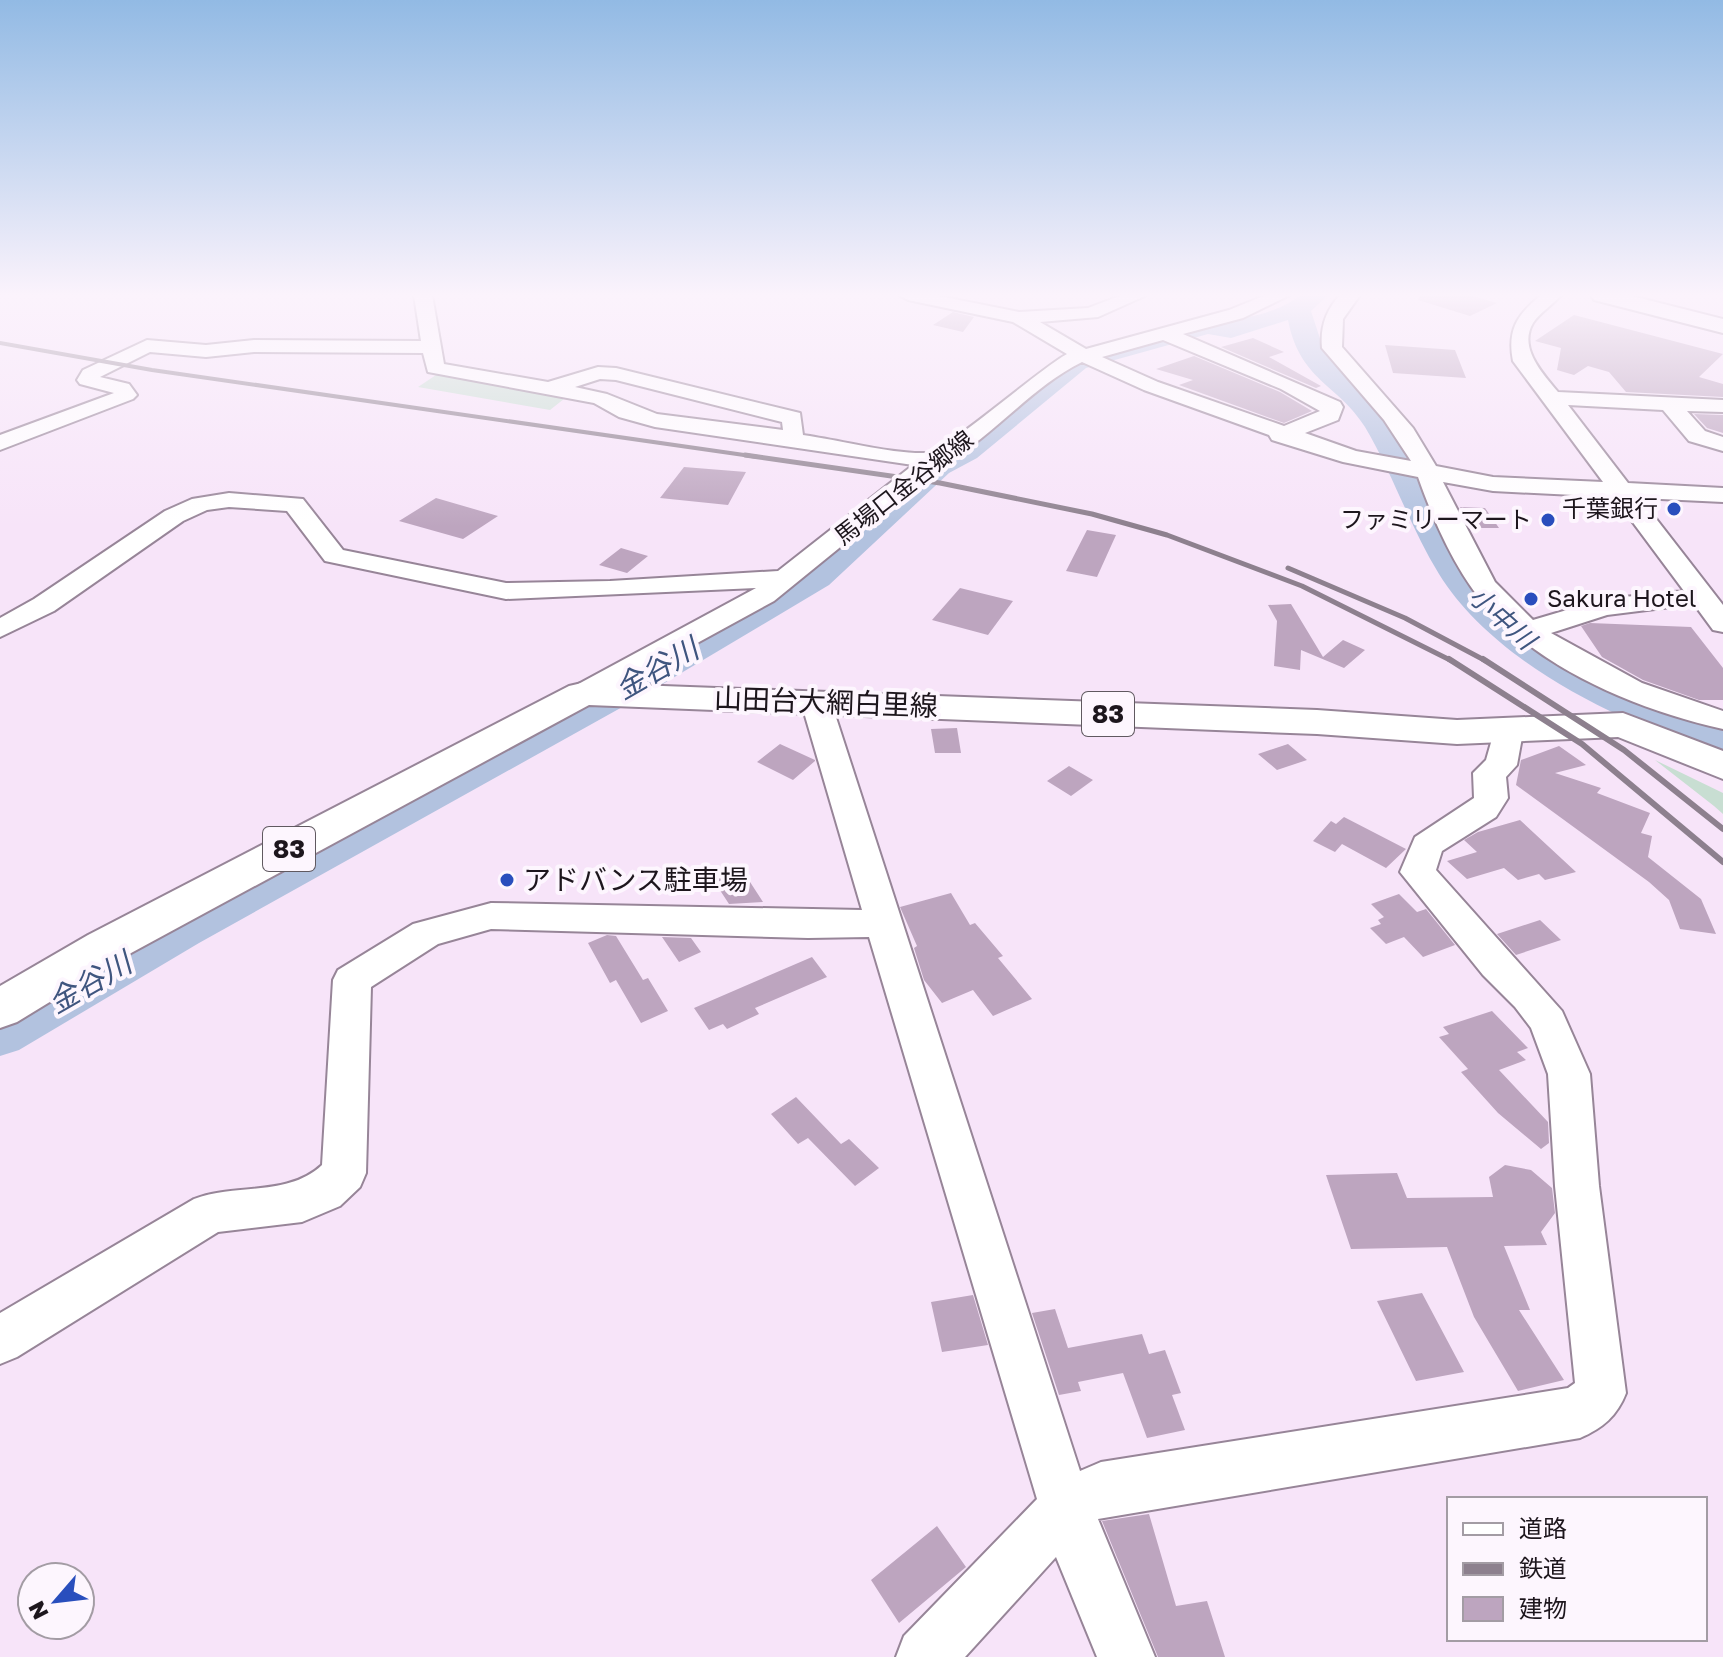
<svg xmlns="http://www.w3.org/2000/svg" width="1723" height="1657" viewBox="0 0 1723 1657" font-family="'Golos Text','Noto Sans JP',sans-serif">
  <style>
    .green { fill: #c8ded2 }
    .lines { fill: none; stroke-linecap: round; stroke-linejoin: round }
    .river { fill: #b2c2df; fill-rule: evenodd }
    .building { fill: #bda5bf }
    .minor-casing { stroke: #978598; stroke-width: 4 }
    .major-casing { stroke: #978598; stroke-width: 4 }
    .minor { fill: #fff; fill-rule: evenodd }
    .major { fill: #fff; fill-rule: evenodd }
    .rail-far2 { stroke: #8d808e; stroke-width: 4 }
    .rail-far1 { stroke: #8d808e; stroke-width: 5 }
    .rail { stroke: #8d808e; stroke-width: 6 }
    .poi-dot { fill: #294ebd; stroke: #fdf6fe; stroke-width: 3 }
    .labels { text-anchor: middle; stroke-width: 8; stroke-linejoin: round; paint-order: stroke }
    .far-street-label { font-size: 24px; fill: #1d161d; stroke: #fdf6fe }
    .far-poi-label { font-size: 24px; fill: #1d161d; stroke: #fdf6fe; text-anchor: end }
    .far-water-label { font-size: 26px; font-style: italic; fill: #3f557f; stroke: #fdf6fe }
    .shield { fill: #fdf6fe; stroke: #605960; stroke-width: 2 }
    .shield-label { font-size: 26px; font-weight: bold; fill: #1d161d }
    .street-label { font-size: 28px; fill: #1d161d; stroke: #fdf6fe }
    .poi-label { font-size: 28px; fill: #1d161d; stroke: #fdf6fe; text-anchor: start }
    .water-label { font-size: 30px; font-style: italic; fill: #3f557f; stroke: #fdf6fe }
  </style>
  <rect width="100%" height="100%" fill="#f7e4f9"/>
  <path class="green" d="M439 373 569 395 550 410 418 387Z
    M1655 760 1723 793V814L1714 806Z"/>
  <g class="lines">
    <path class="river" d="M1301 295H1328L1311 311 1325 354 1390 420 1464 558 1493 597 1522 623 1591 667 1723 724V752C1624 727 1494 663 1439 574 1410 527 1393 474 1365 427 1337 383 1300 381 1288 320L1231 338 1208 334 1086 368 977 458 949 473 829 585 651 691 199 943 19 1050 0 1056V1009L163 917 623 673 803 569 927 459 955 444 1066 356 1207 318C1237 323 1276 314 1301 295Z"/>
  </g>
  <path class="building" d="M1419 295H1469L1497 303 1470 316 1418 300Z
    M953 312 974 317 963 332 933 325Z
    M1574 315 1723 354 1699 377 1723 384V397L1626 392 1609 372 1588 366 1574 375 1557 370 1561 348 1535 341Z
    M1253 338 1284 352 1269 357 1321 386 1316 388 1221 347Z
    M1385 345 1455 350 1466 378 1393 373Z
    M1194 356 1280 392 1312 411 1284 423 1179 385 1193 380 1156 369Z
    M1694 414 1723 415V433L1707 428Z
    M684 467 746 472 728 505 660 498Z
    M436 498 498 516 463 539 399 521Z
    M1460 507 1485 508 1499 528H1473Z
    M1087 530 1116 535 1097 577 1066 571Z
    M621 548 648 556 627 573 599 565Z
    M960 588 1013 601 988 635 932 620Z
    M1291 604 1323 657 1343 640 1365 650 1344 668 1301 650 1300 670 1274 666 1277 621 1268 605Z
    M1590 623 1691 627 1723 668V700H1699L1643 680 1602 657 1581 626Z
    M957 728 961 753H935L931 729Z
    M780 744 815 760V761L793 780 757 762Z
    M1288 744 1307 760 1277 770 1258 754Z
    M1559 746 1586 765 1555 773 1601 788 1597 793 1650 813 1641 833 1652 836 1648 857 1701 899 1716 934 1680 929 1669 900 1649 882 1516 785 1521 760Z
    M1069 766 1093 780 1071 796 1047 781Z
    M1344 817 1406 849 1386 868 1342 844 1335 852 1313 841 1331 821 1336 824Z
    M1520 820 1576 872 1545 880 1539 874 1518 880 1504 868 1467 879 1447 861 1477 852 1464 840 1478 832Z
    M741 868 763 902 729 904 712 878Z
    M951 893 970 925 975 923 1003 956 998 958 1032 999 993 1016 973 990 942 1003 924 980 914 948 917 946 900 907Z
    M1399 894 1417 912 1426 909 1455 945 1423 957 1404 937 1386 944 1370 928 1381 924 1378 920 1384 917 1371 904Z
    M1540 920 1561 940 1516 955 1497 934Z
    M607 935 616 936 643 980 648 978 668 1011 641 1023 616 980 610 983 588 943Z
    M662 937 691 938 701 952 679 962Z
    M812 957 827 977 755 1008 759 1014 727 1029 723 1024 709 1030 694 1008Z
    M1492 1011 1528 1048 1517 1052 1526 1060 1499 1070 1548 1122 1549 1143 1541 1149 1498 1113 1461 1072 1468 1069 1439 1037 1449 1034 1443 1027Z
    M796 1097 841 1144 849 1139 879 1168 855 1186 808 1138 798 1144 771 1114Z
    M1505 1165 1531 1170 1552 1188 1555 1213 1541 1232 1547 1245 1504 1246 1530 1310H1519L1564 1380 1518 1391 1474 1317 1447 1247 1351 1249 1326 1175 1397 1173 1407 1198 1493 1197 1489 1177Z
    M1422 1293 1464 1372 1416 1381 1377 1301Z
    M973 1295 988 1345 942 1352 931 1302Z
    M1055 1309 1068 1348 1142 1334 1149 1354 1165 1350 1181 1393 1172 1395 1185 1430 1147 1438 1123 1373 1078 1382 1081 1391 1059 1395 1032 1313Z
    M1149 1514 1176 1606 1207 1601 1225 1657H1158L1102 1521Z
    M937 1526 966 1567 899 1623 871 1580Z"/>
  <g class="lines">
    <g class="minor-casing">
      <path id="minor" d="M414 295H432L444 364 548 382 598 367 616 368 800 413 803 435C839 440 891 454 926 453 945 453 1038 370 1067 354L1013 322 908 300 899 295H934L1019 312 1088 308 1122 295H1147L1098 317 1040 322 1086 349 1229 310 1266 295H1290L1243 318 1183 334 1340 402 1343 407 1338 420 1305 433 1356 451 1411 461 1384 420 1322 348C1320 327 1326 310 1340 295H1360L1343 319 1342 347 1413 428 1436 466 1493 477 1603 482 1513 361C1507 330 1517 315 1541 295H1561C1553 305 1540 312 1533 323 1518 348 1543 374 1558 392L1723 400V412L1687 411 1705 431 1723 437V451L1689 441 1663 410 1568 405 1628 483 1723 488V502L1640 498 1723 605V632L1713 630 1691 600 1679 606 1607 615 1551 633 1642 683 1723 711V729C1644 711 1559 677 1499 620 1461 584 1435 525 1418 477L1343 462 1272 440 1269 435 1144 390 1082 362C1029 388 992 439 940 466L774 601 593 700H571L567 694 571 688 756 588 506 599 325 561 287 511 229 507 207 510 183 521 54 611 0 637V618L34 599 165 511 192 499 229 493 303 499 343 550 506 583 610 581 778 571 913 465 655 427 619 417 594 403 428 372 423 353 254 352 206 357 150 352 100 377 129 384 137 395 133 399 0 450V435L114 393 80 384 77 380 83 370 147 340 206 345 254 340 421 341ZM1163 340 1281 389 1320 411 1284 426 1158 382 1102 357ZM600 379 616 380 782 422 783 430 657 414 607 394 575 387ZM1443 482 1493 491 1614 497 1684 591 1604 599 1533 620 1495 582Z
        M816 693 827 696 831 702 1080 1471 1101 1462 1568 1388 1575 1383 1555 1186 1548 1074 1531 1028 1515 1007 1483 975 1400 872 1415 837 1474 798 1473 773 1486 760 1496 725H1518L1523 732 1517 765 1506 777 1508 798 1496 817 1442 851 1436 870 1562 1011 1590 1074 1599 1186 1626 1393C1617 1416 1603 1428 1580 1438L1098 1519 1155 1657H1097L1056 1557 965 1657H896L904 1636 1037 1499 869 937 808 938 491 929 438 944 371 987 366 1173 360 1187 340 1206 302 1222 218 1232 17 1357 0 1364V1313L194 1199C236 1183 288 1197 322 1165L333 980 338 970 413 924 491 903 862 910 801 702 805 696Z"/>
    </g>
    <g class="major-casing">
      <path id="major" d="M1591 295H1628L1723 319V333L1594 300Z
        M582 683 1317 710 1457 720 1623 713 1723 751V779L1618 737 1457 744 1317 734 589 705 120 959 17 1022 0 1028V986L88 935 569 686Z"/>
    </g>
    <use href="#minor" class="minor"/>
    <use href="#major" class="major"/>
    <path class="rail-far2" d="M0 343 152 370 758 457"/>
    <path class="rail-far1" d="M745 455 940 483 1092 514 1167 535 1302 586 1452 661
      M1288 568 1405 618 1486 661"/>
    <path class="rail" d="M1449 659 1582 744 1723 862
      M1483 659 1624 750 1723 829"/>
  </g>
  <linearGradient id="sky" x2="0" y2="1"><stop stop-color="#92bae4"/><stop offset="0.56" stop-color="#fbf3fc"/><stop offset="1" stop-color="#fbf3fc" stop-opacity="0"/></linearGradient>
  <rect width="1723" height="527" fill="url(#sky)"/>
  <g class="poi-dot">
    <circle cx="1674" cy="509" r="8"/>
    <circle cx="1548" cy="520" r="8"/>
    <circle cx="1531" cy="599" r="8"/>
    <circle cx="507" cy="880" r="8"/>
  </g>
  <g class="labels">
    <g class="far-street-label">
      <text transform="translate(904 488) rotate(-38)" y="8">馬場口金谷郷線</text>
    </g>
    <g class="far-poi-label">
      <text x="1658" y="517">千葉銀行</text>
      <text x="1532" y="528">ファミリーマート</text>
      <text x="1547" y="607" text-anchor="start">Sakura Hotel</text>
    </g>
    <g class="far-water-label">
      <text transform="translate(1502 618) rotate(42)" y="9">小中川</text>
    </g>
    <g class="shield">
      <rect x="1082" y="692" width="52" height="44" rx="6"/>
      <rect x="263" y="827" width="52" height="44" rx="6"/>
    </g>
    <g class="shield-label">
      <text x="1108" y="723">83</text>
      <text x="289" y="858">83</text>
    </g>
    <g class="street-label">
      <text transform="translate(826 702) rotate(2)" y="10">山田台大網白里線</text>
    </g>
    <g class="poi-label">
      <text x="523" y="890">アドバンス駐車場</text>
    </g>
    <g class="water-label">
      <text transform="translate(657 669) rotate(-30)" y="10">金谷川</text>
      <text transform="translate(90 983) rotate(-30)" y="10">金谷川</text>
    </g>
  </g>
  <rect x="1447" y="1497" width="260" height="144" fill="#fdf6fe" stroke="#a39ca4" stroke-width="2"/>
  <rect x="1463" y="1523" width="40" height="12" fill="#ffffff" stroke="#a39ca4" stroke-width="2"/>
  <text x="1519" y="1537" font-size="24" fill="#1d161d">道路</text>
  <rect x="1463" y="1563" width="40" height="12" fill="#8d808e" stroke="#a39ca4" stroke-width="2"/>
  <text x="1519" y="1577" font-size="24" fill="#1d161d">鉄道</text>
  <rect x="1463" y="1597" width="40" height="24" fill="#bda5bf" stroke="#a39ca4" stroke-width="2"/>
  <text x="1519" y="1617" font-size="24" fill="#1d161d">建物</text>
  <g transform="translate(56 1601) rotate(242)"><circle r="38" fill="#fdf6fe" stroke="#a39ca4" stroke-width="2"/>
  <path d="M0-6L14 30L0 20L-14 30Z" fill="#294ebd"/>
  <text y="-12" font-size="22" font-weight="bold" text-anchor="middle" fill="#1d161d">N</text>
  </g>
</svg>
